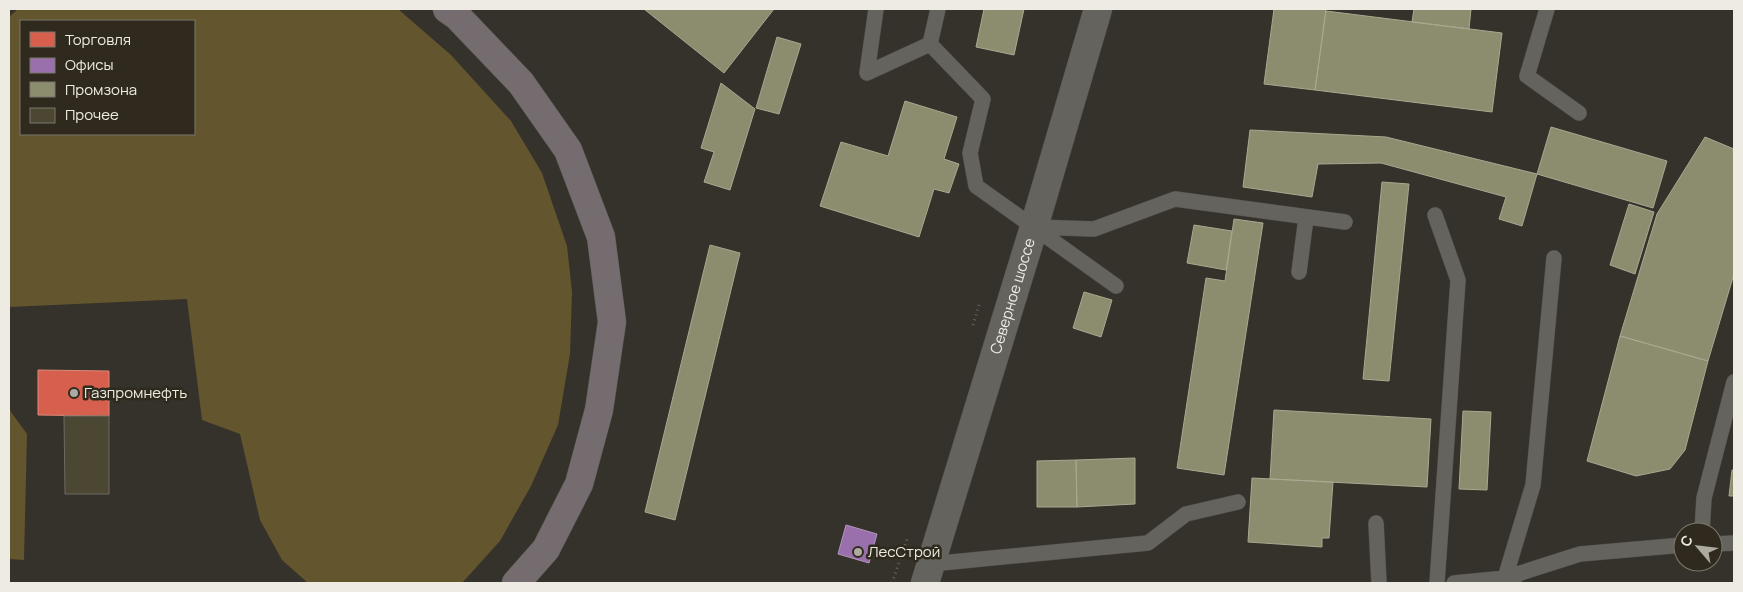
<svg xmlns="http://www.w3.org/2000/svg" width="1743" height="592" viewBox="0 0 1743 592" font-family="Manrope,sans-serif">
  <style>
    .green { fill: #63552e; fill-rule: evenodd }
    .shops { fill: #d6604d; stroke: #dd8a7a }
    .offices { fill: #9970ab; stroke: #b295bc }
    .industry { fill: #8c8c6e; stroke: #a9a891 }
    .building { fill: #4c4733; stroke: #6c6a64 }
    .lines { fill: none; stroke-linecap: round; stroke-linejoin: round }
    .service-casing { stroke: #53504a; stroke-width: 16 }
    .minor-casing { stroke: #53504a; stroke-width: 29 }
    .primary-casing { stroke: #53504a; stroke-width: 29 }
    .path { stroke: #666460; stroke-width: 3; stroke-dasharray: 1 4; stroke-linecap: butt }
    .service { stroke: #65635e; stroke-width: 15 }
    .minor { stroke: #65635e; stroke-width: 28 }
    .primary { stroke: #746c6e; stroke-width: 28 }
    .poi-dot { fill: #adaaa2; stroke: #2f2a1d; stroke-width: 2 }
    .labels { text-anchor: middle; stroke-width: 5; stroke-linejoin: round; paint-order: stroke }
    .street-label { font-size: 15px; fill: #edebe2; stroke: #2f2a1d }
    .poi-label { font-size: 15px; fill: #edebe2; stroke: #2f2a1d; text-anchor: start }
  </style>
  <rect width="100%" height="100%" fill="#35322b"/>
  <path class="green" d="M18 9H398L451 55 511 121 542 173 567 246 572 292 570 354 558 425 531 486 500 541 462 583H308L282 560 260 520 240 434 202 420 187 299 9 307V17ZM21 21H194V134H21Z
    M9 406 11 412 27 434 24 560 9 559Z"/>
  <path class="shops" d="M38 370 109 371V416L38 415Z"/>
  <path class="offices" d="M846 525 877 534 869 563 838 554Z"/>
  <path class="industry" d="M644 9H774L724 73Z
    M984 9H1024L1014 55 976 47Z
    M1274 9H1326L1315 90 1264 84Z
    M1414 9H1471L1469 29 1412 22Z
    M1326 11 1502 33 1492 112 1315 90Z
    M777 37 801 44 779 114 756 108Z
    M721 83 755 109 730 190 704 182 714 152 701 148Z
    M905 101 957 117 944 159 959 164 949 193 934 189 919 237 820 206 841 142 888 156Z
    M1551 127 1667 161 1653 208 1537 174Z
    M1250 130 1386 137 1537 174 1522 226 1499 219 1506 197 1381 163 1318 164 1312 197 1243 187Z
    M1705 137 1734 149V274L1708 361 1620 336 1657 214Z
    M1382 182 1409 184 1389 381 1363 379Z
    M1629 204 1654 212 1635 274 1610 265Z
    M1234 219 1263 223 1224 475 1177 468 1206 278 1225 281Z
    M1194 225 1232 231 1226 270 1187 263Z
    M710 245 740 253 675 520 645 512Z
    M1084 292 1112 300 1101 337 1073 328Z
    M1620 336 1708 361 1685 450 1670 469 1636 476 1587 461Z
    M1274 410 1431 419 1427 487 1270 479Z
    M1463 411 1491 412 1487 490 1459 489Z
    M1135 458V504L1077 507 1076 460Z
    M1076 460 1077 507H1037V461Z
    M1732 470H1734V496H1729Z
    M1252 478 1333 482 1329 538H1322V547L1248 542Z"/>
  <path class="building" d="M64 416H109V494H65Z"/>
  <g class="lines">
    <g class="service-casing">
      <path id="service" d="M876 9 867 73 930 44
        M1547 9 1527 76 1579 113
        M930 44 983 99 970 153 976 186 1116 286
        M930 44 938 9
        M1435 215 1458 280 1437 583
        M1034 227 1094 229 1175 199 1345 222
        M1299 272 1306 218
        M1376 523 1379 583
        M1702 532 1704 498 1734 382
        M1713 544 1734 543
        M931 564 1148 543 1186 514 1238 502
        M1505 578 1533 485 1554 258
        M1505 578 1580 554 1683 545
        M1454 583 1505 578 1514 581"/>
    </g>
    <g class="minor-casing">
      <g id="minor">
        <path id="s1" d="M925 583 1034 227 1098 9"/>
      </g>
    </g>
    <g class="primary-casing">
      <path id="primary" d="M447 9 457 16 521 83 568 150 601 237 612 322 599 410 579 484 546 549 516 583"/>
    </g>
    <path class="path" d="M973 325 980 302
      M892 583 907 539"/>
    <use href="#service" class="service"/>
    <use href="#minor" class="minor"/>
    <use href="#primary" class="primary"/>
  </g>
  <g class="poi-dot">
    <circle cx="74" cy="393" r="5"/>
    <circle cx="858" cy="552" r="5"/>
  </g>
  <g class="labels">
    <g class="street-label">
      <text dy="5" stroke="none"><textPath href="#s1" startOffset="300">Северное шоссе</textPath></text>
    </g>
    <g class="poi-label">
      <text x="84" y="398">Газпромнефть</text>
      <text x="868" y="557">ЛесСтрой</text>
    </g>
  </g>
  <rect width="1743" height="592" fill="none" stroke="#edebe2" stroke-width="20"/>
  <rect x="20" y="20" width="175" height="115" fill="#2f2a1d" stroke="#7b776c"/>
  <rect x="30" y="32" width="25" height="15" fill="#d6604d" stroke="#7b776c"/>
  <text x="65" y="45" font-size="15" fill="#edebe2">Торговля</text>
  <rect x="30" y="58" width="25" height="15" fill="#9970ab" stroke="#7b776c"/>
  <text x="65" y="70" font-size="15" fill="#edebe2">Офисы</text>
  <rect x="30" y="82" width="25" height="15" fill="#8c8c6e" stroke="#7b776c"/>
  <text x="65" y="95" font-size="15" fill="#edebe2">Промзона</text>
  <rect x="30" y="108" width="25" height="15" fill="#4c4733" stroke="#7b776c"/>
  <text x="65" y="120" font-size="15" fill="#edebe2">Прочее</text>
  <g transform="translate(1698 547) rotate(298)"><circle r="24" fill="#2f2a1d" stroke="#7b776c"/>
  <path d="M0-4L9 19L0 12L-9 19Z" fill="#adaaa2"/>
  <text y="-8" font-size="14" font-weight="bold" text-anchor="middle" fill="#edebe2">С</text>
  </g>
</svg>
